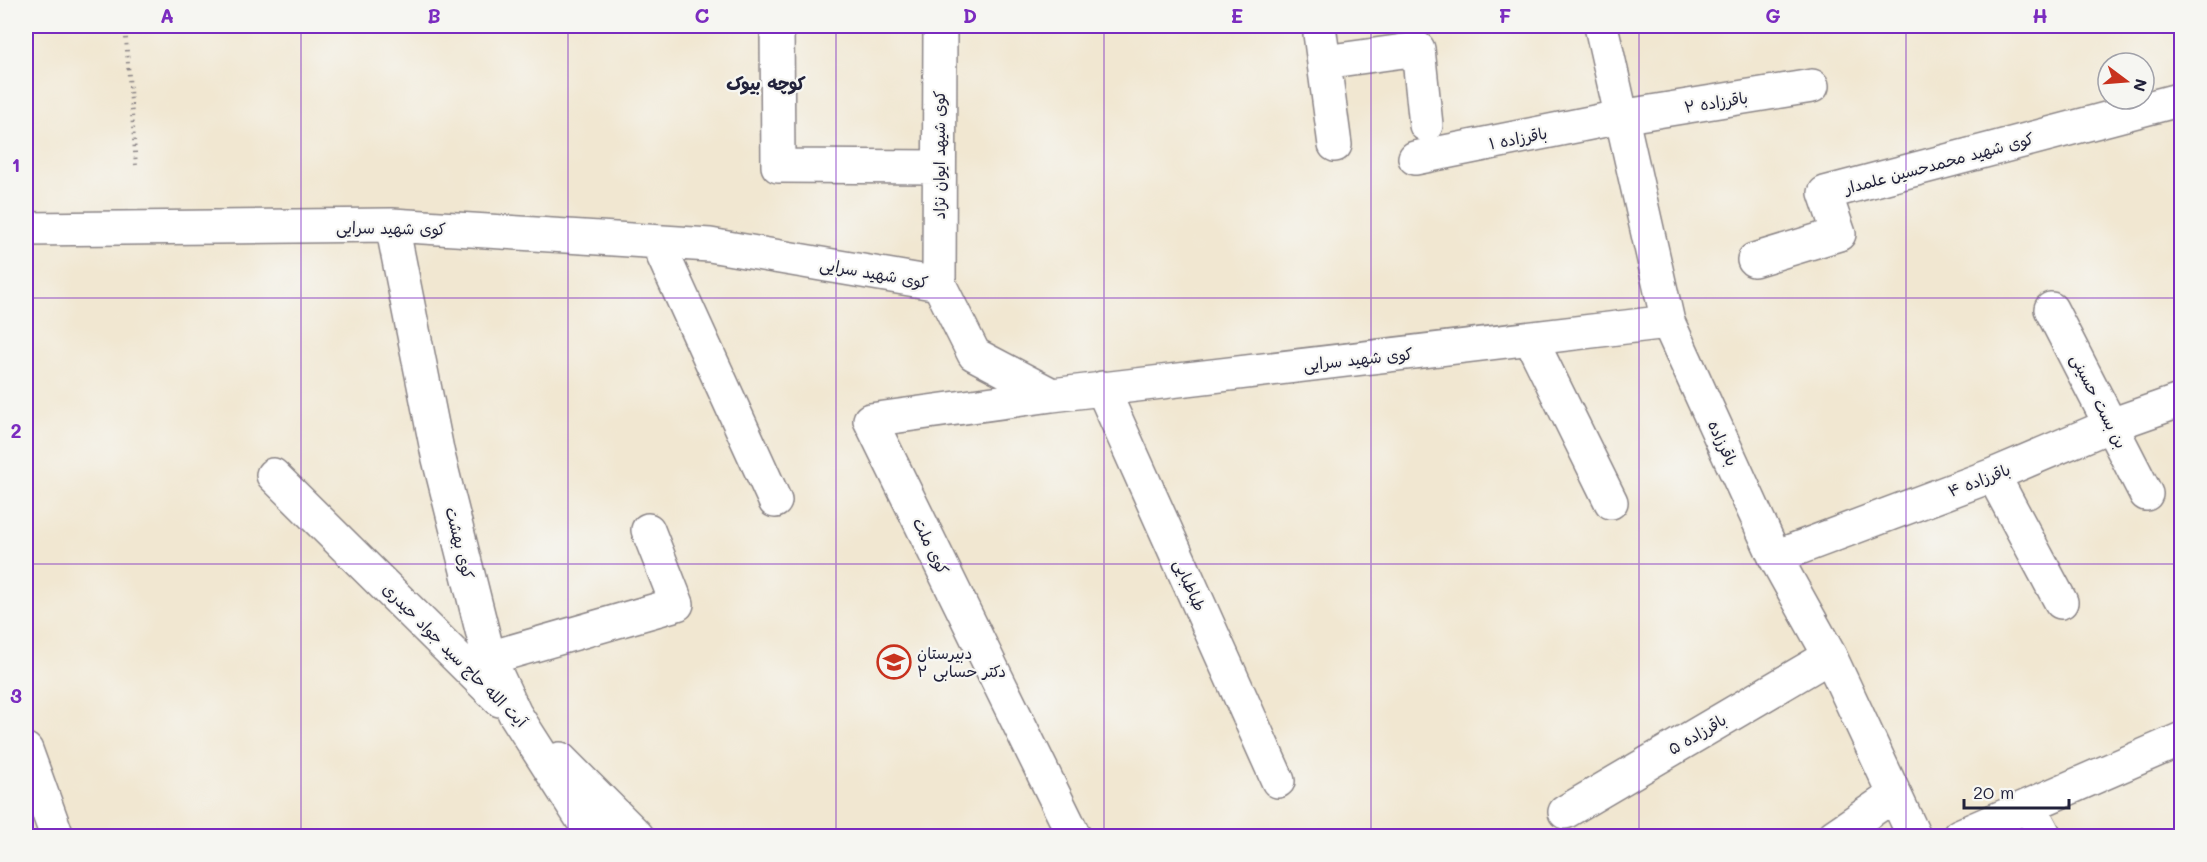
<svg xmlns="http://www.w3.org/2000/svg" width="2207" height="862" viewBox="0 0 2207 862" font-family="Mali,'Playpen Sans Arabic',sans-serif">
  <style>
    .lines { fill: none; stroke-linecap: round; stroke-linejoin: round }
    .minor-casing { stroke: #8a8486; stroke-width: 36 }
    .path { stroke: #8a8486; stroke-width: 4; stroke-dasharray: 1.5 4.5; stroke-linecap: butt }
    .minor { stroke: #fff; stroke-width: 33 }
    .grid { fill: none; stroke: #7b2cbf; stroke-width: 1.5; stroke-opacity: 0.55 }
    .labels { text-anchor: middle; stroke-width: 4.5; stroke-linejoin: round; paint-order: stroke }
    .street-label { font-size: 16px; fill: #22223b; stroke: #f6f6f2 }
    .poi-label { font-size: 16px; fill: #22223b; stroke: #f6f6f2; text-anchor: start }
    .neighbourhood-label { font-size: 18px; font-weight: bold; fill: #22223b; stroke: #f6f6f2 }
    .neatline { fill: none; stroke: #7b2cbf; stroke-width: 2 }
    .grid-label { font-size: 20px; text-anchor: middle; font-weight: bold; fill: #7b2cbf }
  </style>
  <rect width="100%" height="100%" fill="#f6f6f2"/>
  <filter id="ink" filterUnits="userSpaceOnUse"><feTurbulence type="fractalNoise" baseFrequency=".0167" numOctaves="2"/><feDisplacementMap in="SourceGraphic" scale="12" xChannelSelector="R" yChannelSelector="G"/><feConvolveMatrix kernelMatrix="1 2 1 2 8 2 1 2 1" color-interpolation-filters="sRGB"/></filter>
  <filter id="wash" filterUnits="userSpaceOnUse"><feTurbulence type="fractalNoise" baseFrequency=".008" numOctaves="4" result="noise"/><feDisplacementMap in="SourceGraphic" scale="24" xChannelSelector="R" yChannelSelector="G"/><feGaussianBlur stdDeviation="1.35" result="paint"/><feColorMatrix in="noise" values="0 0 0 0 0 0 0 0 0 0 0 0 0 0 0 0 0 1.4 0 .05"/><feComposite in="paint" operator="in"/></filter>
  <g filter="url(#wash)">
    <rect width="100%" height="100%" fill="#f1e7d1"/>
  </g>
  <g filter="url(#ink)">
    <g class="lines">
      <g class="minor-casing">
        <path id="minor" d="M777 26 778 166 939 167
          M1319 26 1335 145
          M1601 26 1668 322 1775 557 1830 656 1914 836
          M1324 62 1418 49 1426 125
          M1415 158 1620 117 1812 86
          M392 225 438 455 489 658 515 714 593 836
          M26 229 392 225 710 245 939 284 974 354 1052 395 1668 322
          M657 242 775 501
          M1754 260 1839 234 1825 193 2182 99
          M939 284 940 26
          M2051 309 2146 494
          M1531 340 1611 502
          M1102 388 1278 781
          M1052 395 870 420 1074 836
          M273 475 500 700
          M1993 475 2061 602
          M1775 557 1993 475 2111 425 2182 400
          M489 658 677 604 648 530
          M26 750 57 836
          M560 759 637 836
          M2029 806 2045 836
          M1565 812 1830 656
          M1834 836 1894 795
          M1959 836 2182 739"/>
      </g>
      <path class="path" d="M125 26 136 165"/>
      <use href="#minor" class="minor"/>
    </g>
  </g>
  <path class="grid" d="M301 26V836M568 26V836M836 26V836M1104 26V836M1371 26V836M1639 26V836M1906 26V836M26 298H2182M26 564H2182"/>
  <defs>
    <g id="school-ring" transform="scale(1.725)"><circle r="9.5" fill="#f6f6f2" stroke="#c8321e" stroke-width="1.5"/><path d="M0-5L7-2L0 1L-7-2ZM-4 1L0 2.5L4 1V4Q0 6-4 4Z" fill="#c8321e"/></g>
  </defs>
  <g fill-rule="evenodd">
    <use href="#school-ring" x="894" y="662"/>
  </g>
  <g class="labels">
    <g class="street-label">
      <text transform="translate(1716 102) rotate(-9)" y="6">باقرزاده ۲</text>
      <text transform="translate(1518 138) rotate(-11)" y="6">باقرزاده ۱</text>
      <text transform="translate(939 155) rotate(-90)" y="6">کوی شیهد ایوان نژاد</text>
      <text transform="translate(1939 163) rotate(-15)" y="6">کوی شهید محمدحسین علمدار</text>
      <text transform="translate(391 228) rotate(1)" y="6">کوی شهید سرایی</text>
      <text transform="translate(874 273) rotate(10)" y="6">کوی شهید سرایی</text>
      <text transform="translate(1358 359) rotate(-6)" y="6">کوی شهید سرایی</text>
      <text transform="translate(2099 401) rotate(63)" y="6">بن بست حسینی</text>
      <text transform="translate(1723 443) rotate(65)" y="6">باقرزاده</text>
      <text transform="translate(1979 480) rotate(-21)" y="6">باقرزاده ۴</text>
      <text transform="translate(460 543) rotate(76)" y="6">کوی بهشت</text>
      <text transform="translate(931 546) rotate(64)" y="6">کوی ملت</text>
      <text transform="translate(1190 585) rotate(66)" y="6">طباطبایی</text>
      <text transform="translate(455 655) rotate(45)" y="6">آیت الله حاج سید جواد حیدری</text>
      <text transform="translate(1697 734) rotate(-30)" y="6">باقرزاده ۵</text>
    </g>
    <g class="poi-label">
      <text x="917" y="659">دبیرستان<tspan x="917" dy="18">دکتر حسابی ۲</tspan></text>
    </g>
    <g class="neighbourhood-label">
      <text x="766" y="90">کوچه بیوک</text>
    </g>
  </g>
  <rect width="2207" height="862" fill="none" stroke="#f6f6f2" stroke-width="66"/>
  <g transform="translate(2126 81) rotate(106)"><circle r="28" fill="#f6f6f2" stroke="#a1a1a9" stroke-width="1.5"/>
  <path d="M0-4.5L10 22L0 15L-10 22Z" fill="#c8321e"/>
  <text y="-9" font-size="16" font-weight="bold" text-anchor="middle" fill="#22223b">N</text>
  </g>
  <path d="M1964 799v9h105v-9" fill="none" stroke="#22223b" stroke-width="3"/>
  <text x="1973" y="799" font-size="18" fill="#22223b" stroke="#f6f6f2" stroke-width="4.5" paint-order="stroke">20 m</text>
  <rect x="33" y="33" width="2141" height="796" class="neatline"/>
  <g class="grid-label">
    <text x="167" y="23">A</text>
    <text x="434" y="23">B</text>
    <text x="702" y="23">C</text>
    <text x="970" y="23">D</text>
    <text x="1237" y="23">E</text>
    <text x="1505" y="23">F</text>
    <text x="1773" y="23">G</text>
    <text x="2040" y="23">H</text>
    <text x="16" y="172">1</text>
    <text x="16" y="438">2</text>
    <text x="16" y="703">3</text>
  </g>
</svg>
